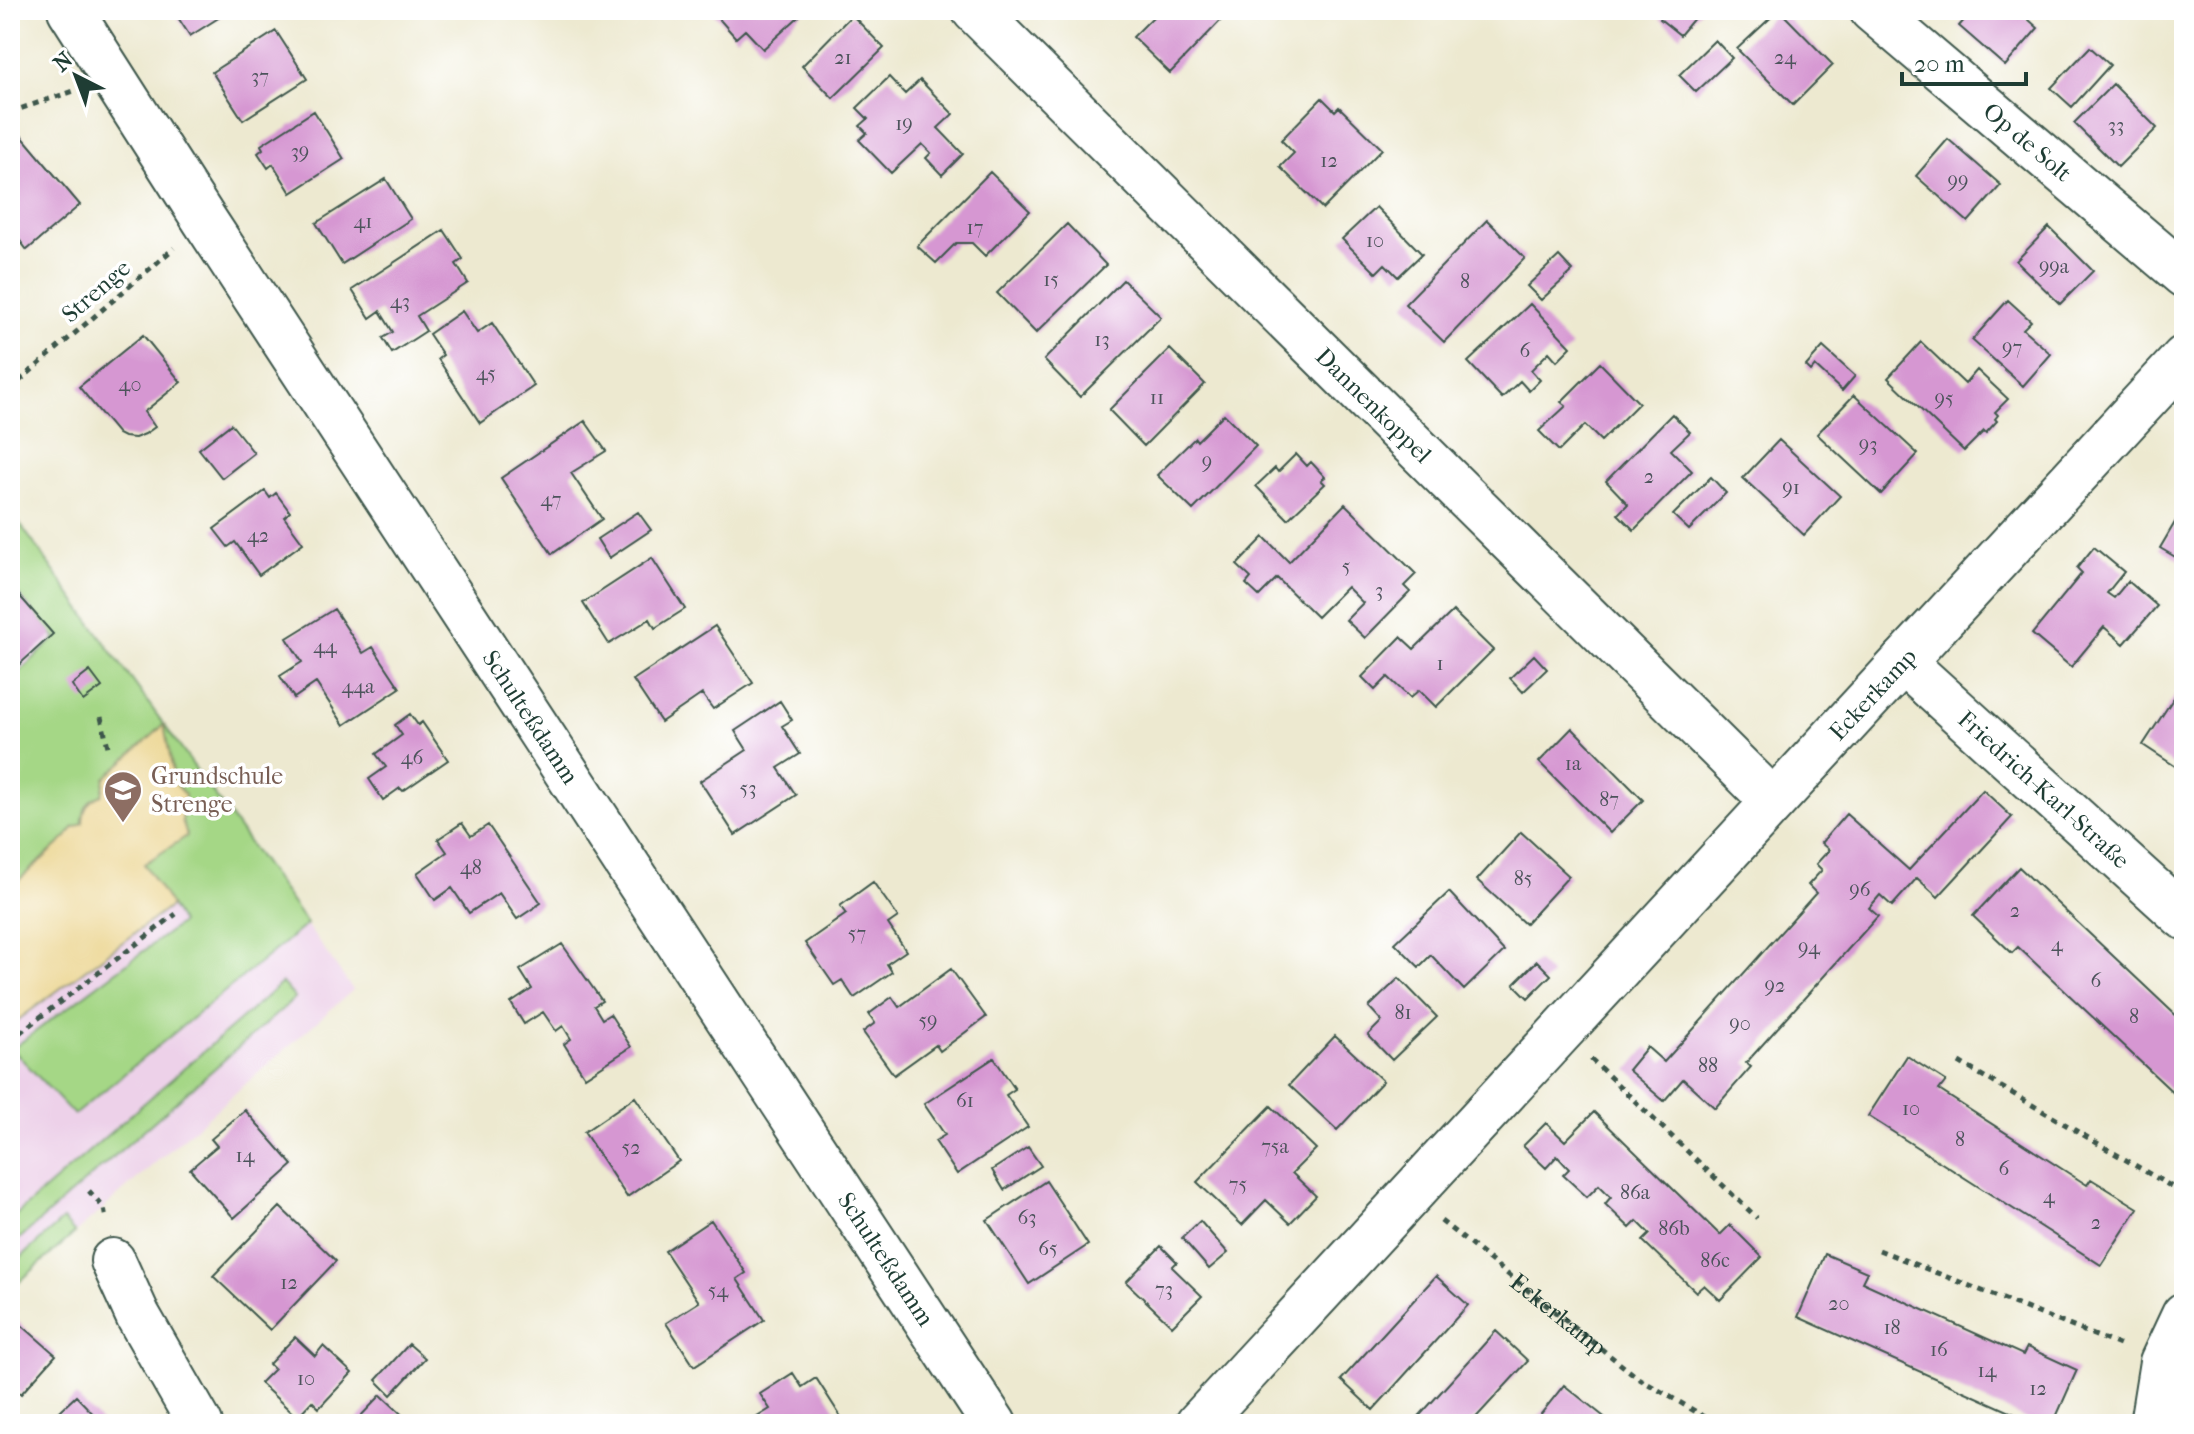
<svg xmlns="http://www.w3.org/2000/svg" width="2194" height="1434" viewBox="0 0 2194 1434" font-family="'IM FELL French Canon',serif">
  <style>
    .built { fill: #edd1e9 }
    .green { fill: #a5d786; stroke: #628a5d; stroke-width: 2 }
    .sand { fill: #eeda9e; stroke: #868c69; stroke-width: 2 }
    .building { fill: #d697d2 }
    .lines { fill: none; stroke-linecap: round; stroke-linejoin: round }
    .street-casing { stroke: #3e574b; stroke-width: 48 }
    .path { stroke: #3e574b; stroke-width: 5; stroke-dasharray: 6 6; stroke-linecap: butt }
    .street { stroke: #fff; stroke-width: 44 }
    .labels { text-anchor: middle; stroke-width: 7; stroke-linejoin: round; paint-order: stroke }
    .number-label { font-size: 20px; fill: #4d545c }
    .street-label { font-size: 24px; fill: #1f3d34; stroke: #fff }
    .education-label { font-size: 24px; fill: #785e54; stroke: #fff; text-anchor: start }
  </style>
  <rect width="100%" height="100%" fill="#fff"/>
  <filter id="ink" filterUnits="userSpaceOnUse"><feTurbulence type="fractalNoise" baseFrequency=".0125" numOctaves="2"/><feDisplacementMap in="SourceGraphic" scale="16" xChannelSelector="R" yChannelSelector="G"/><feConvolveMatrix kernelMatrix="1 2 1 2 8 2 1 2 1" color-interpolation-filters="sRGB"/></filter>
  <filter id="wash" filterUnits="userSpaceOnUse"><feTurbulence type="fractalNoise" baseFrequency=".006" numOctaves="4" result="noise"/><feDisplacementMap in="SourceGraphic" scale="32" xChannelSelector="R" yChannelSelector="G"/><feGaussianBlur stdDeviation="1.8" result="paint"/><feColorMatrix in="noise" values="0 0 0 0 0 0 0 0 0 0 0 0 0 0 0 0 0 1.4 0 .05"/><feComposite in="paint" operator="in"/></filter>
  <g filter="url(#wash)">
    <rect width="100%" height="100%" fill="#ede9d0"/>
    <path class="built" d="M10 510 353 990 10 1290Z"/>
    <path class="green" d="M10 510 307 924 74 1115 12 1049 181 923 144 864 182 821 185 796 175 783 163 725 105 788 102 795 83 817V823L73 828 67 837 10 888V680L56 638 10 585Z
      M282 983 295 998 10 1247V1220Z
      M63 1220 75 1233 10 1290V1267Z"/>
    <path class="sand" d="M164 725 175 783 185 795 182 821 187 836 144 864 171 906 10 1026V1018L12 1016 10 1013V888L67 837 73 828 83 823C83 809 88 799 102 795L105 778Z"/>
    <g id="blocks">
      <path class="building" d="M173 10H231L190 36Z
        M716 10H806L763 49 745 30 736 38 713 12Z
        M1160 10H1226L1229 12 1170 73 1133 37Z
        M1662 10H1701L1680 35 1660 19 1665 12Z
        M1779 10 1833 65 1793 105 1737 49Z
        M1973 10H2018L2038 28 2005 66 1959 26Z
        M852 15 884 48 833 98 802 66Z
        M276 31 307 79 243 120 212 72Z
        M1715 40 1732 58 1696 92 1679 75Z
        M2090 47 2110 65 2072 107 2051 88Z
        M889 77 905 94 920 80 953 114 938 128 963 154 942 175 926 158 931 153 922 144 891 173 859 140 867 133 860 126 868 119 857 108Z
        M2113 84 2157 128 2118 167 2074 123Z
        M1322 98 1335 111 1339 107 1382 149 1323 209 1280 167 1294 153 1281 140Z
        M314 111 344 159 291 193 273 164 268 168 258 153 263 149 261 145Z
        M20 134 80 205 27 250 18 238 10 245V142Z
        M1948 139 2001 185 1968 222 1916 176Z
        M990 172 1030 211 985 256 972 243H956L936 263 917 246Z
        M386 179 411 219 342 264 316 223Z
        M1376 207 1422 254 1398 277 1385 264 1376 273 1342 239Z
        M1487 220 1525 258 1444 342 1405 304Z
        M1067 224 1106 265 1036 333 997 293Z
        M2049 227 2093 271 2060 304 2016 261Z
        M444 230 463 259 456 264 468 283 417 316 426 331 392 353 383 338 393 332 380 311 370 318 352 290Z
        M1559 256 1573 271 1541 300 1527 286Z
        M1123 280 1161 317 1080 397 1044 360Z
        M2008 300 2031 321 2023 329 2051 354 2023 386 1972 340Z
        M1530 304 1571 347 1557 361 1549 352 1531 370 1540 380 1529 391 1520 381 1502 398 1468 362Z
        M462 311 477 333 492 323 534 386 480 423 438 359 443 355 429 334Z
        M143 335 181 382 144 412 155 427 145 434 135 438 124 437 118 434 79 387Z
        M1921 342 1965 384 1977 370 2008 399 1995 412 1998 415 1995 419 1997 421 1986 433 1984 431 1964 451 1888 378Z
        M1823 347 1855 376 1842 391 1815 366 1811 371 1806 366Z
        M1170 349 1205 384 1144 446 1109 410Z
        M1600 363 1639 403 1601 441 1585 425 1559 451 1539 431 1566 406 1561 402Z
        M1854 395 1918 454 1881 494 1817 434Z
        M1224 414 1256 446 1193 510 1157 475 1195 438 1197 441Z
        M1672 414 1690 432 1671 450 1692 471 1634 530 1618 514 1628 504 1606 481Z
        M585 421 606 451 571 473 602 519 552 554 501 478Z
        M231 424 254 453 222 478 199 449Z
        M1779 440 1840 496 1804 535 1743 478Z
        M1296 454 1307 466 1311 462 1325 477 1321 480 1325 484 1288 519 1256 486 1275 468 1278 472Z
        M1711 477 1726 493 1689 530 1673 515Z
        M265 491 270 498 276 493 290 512 284 517 303 543 259 575 235 542 228 547 214 529Z
        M1345 504 1416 574 1404 586 1410 592 1365 638 1346 620 1363 603 1347 587 1317 617 1277 578 1259 596 1246 584 1251 578 1237 565 1264 537 1289 562Z
        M2184 507V562L2160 548Z
        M638 512 651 530 609 558 597 539Z
        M2094 547 2124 572 2107 593 2114 598 2128 581 2157 606 2124 644 2104 627 2071 667 2032 634 2082 573 2077 568Z
        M652 558 685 609 655 628 650 619 609 644 583 603Z
        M10 585 53 634 10 673Z
        M334 609 363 653 373 647 400 688 344 725 316 683 294 698 280 676 302 662 287 638Z
        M1453 611 1493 650 1436 707 1419 690 1410 698 1388 677 1375 690 1362 677 1401 637 1414 649Z
        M715 626 753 683 713 709 702 694 661 722 633 680Z
        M1534 655 1547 669 1523 692 1510 678Z
        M90 671 102 687 83 701 72 685Z
        M2184 682V772L2143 745Z
        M780 701 792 720 782 726 800 754 778 768 796 795 735 835 700 781 747 750 735 731Z
        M410 714 418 725 422 722 448 760 403 791 400 788 383 800 369 779 386 767 376 754 402 735 395 725Z
        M1572 728 1643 800 1610 833 1539 762Z
        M1983 790 2012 817 1938 897 1917 878 1892 906 1880 895 1869 908 1878 916 1746 1063 1751 1067 1715 1108 1683 1079 1664 1101 1628 1070 1647 1047 1664 1062 1816 893 1808 885 1822 870 1816 864 1829 850 1821 843 1846 814 1909 870Z
        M462 823 471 836 488 825 541 903 517 919 499 893 469 913 452 888 435 900 417 873 447 852 438 839Z
        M1521 832 1569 876 1525 924 1477 880Z
        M2019 867 2184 1023V1093L2179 1098 2018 947 2012 953 1973 916Z
        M873 882 898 917 888 924 906 951 887 964 892 972 854 998 842 980 834 985 805 943 846 914 840 906Z
        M1449 892 1504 951 1464 990 1431 955 1419 967 1395 943Z
        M562 944 602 1001 594 1006 602 1019 610 1014 631 1047 585 1077 564 1044 571 1039 563 1026 556 1031 543 1012 524 1024 511 1003 532 989 520 970Z
        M1537 961 1551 975 1528 998 1514 984Z
        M951 969 986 1017 940 1051 936 1045 894 1075 863 1032 875 1023 869 1014 892 997 899 1007Z
        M1399 978 1437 1017 1392 1060 1368 1035 1382 1021 1369 1007Z
        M1335 1036 1383 1081 1337 1130 1289 1085Z
        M1907 1056 1946 1081 1939 1090 2087 1185 2091 1179 2138 1208 2101 1265 1868 1116Z
        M994 1058 1015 1089 1006 1095 1028 1127 957 1174 935 1141 945 1135 924 1104Z
        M635 1097 679 1161 627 1197 584 1132Z
        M1271 1106 1316 1149 1292 1173 1316 1196 1290 1223 1266 1200 1242 1225 1197 1182Z
        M245 1110 293 1165 234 1218 190 1169 217 1146 211 1139Z
        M1594 1112 1720 1235 1730 1225 1762 1257 1720 1300 1704 1285 1696 1292 1643 1241 1650 1234 1637 1221 1630 1228 1605 1204 1611 1197 1599 1185 1587 1197 1563 1175 1569 1169 1557 1156 1546 1168 1523 1146 1546 1123 1565 1141Z
        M1028 1147 1041 1166 1004 1190 992 1170Z
        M1046 1181 1088 1245 1029 1284 987 1220Z
        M280 1207 336 1261 270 1330 213 1276Z
        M711 1220 746 1273 737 1279 764 1320 694 1366 666 1323 699 1302 665 1251Z
        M1200 1221 1228 1253 1209 1269 1182 1238Z
        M1161 1246 1177 1262 1172 1267 1202 1296 1172 1326 1126 1282Z
        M1825 1254 1867 1272 1862 1282 2023 1355 2027 1347 2077 1370 2053 1424H2037L1798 1317Z
        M1436 1276 1468 1305 1373 1410 1341 1380Z
        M10 1315 56 1355 21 1394 10 1384Z
        M1496 1331 1528 1361 1470 1424H1412Z
        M295 1337 315 1356 323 1346 352 1373 319 1408 312 1401 297 1417 260 1383 274 1369 269 1364Z
        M409 1344 425 1358 391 1395 376 1380Z
        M793 1373 802 1387 816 1378 841 1417 830 1424H746L770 1409 760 1394Z
        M1564 1385 1608 1420 1614 1424H1533Z
        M381 1395 412 1424H353Z
        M76 1396 103 1424H46Z"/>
    </g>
  </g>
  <g filter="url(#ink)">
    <use href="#blocks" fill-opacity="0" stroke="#3e574b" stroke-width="2"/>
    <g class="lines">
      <g class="street-casing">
        <g id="street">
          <path id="s2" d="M70 10 205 221 994 1424"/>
          <path id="s3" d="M974 10 1773 801"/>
          <path id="s4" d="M1872 10 2184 275"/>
          <path id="s5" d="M1903 662 2184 917"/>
          <path d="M113 1261 138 1316 200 1424"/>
          <path id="s6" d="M1198 1424 2184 358"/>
          <path d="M2152 1424 2162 1362 2184 1315"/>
        </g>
      </g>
      <g class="path">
        <path d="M10 112 74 91"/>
        <path d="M10 389 174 248"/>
        <path d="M101 717 109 751"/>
        <path d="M10 1040 176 914"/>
        <path d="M1591 1059 1757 1218"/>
        <path d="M1959 1062 2184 1194"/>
        <path d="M89 1191 104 1208 106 1220"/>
        <path id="s1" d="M1441 1221 1638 1378 1717 1424"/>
        <path d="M1879 1250 2124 1347"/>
      </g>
      <use href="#street" class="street"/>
    </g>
  </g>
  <defs>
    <g id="school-pin" transform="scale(2)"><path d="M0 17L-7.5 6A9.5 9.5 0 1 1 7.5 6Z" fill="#8d6e63" stroke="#fff"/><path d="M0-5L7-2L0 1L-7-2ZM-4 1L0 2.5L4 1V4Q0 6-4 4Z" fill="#fff"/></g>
  </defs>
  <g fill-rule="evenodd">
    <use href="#school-pin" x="123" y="790"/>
  </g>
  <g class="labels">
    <g class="number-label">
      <text x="843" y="64">21</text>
      <text x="1785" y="64">24</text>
      <text x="260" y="83">37</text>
      <text x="904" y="130">19</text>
      <text x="2116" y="132">33</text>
      <text x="300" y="158">39</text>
      <text x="1329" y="167">12</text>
      <text x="1958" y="187">99</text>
      <text x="363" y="228">41</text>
      <text x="975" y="234">17</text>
      <text x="1375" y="247">10</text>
      <text x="2054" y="273">99a</text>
      <text x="1051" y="286">15</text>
      <text x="1465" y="288">8</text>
      <text x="400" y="308">43</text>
      <text x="1102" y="346">13</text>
      <text x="2012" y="354">97</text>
      <text x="1525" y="357">6</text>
      <text x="486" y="380">45</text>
      <text x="130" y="391">40</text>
      <text x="1157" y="404">11</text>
      <text x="1944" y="405">95</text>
      <text x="1868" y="451">93</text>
      <text x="1207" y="468">9</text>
      <text x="1649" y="483">2</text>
      <text x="1791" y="494">91</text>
      <text x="551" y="506">47</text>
      <text x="258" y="542">42</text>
      <text x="1346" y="573">5</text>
      <text x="1379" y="597">3</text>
      <text x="325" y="653">44</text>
      <text x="1440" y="670">1</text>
      <text x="358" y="693">44a</text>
      <text x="412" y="764">46</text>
      <text x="1573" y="770">1a</text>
      <text x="748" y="795">53</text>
      <text x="1609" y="806">87</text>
      <text x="471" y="874">48</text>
      <text x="1523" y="885">85</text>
      <text x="1860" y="896">96</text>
      <text x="2015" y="917">2</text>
      <text x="857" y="940">57</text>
      <text x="2057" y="951">4</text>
      <text x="1809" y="954">94</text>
      <text x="2096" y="987">6</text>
      <text x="1775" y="992">92</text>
      <text x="1403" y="1019">81</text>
      <text x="2134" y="1023">8</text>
      <text x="928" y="1027">59</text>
      <text x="1740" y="1030">90</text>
      <text x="1708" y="1072">88</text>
      <text x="965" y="1107">61</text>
      <text x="1911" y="1115">10</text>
      <text x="1960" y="1146">8</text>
      <text x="1275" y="1153">75a</text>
      <text x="631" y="1154">52</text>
      <text x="245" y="1162">14</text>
      <text x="2004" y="1175">6</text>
      <text x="1238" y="1191">75</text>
      <text x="1635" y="1199">86a</text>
      <text x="2049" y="1203">4</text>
      <text x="1027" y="1224">63</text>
      <text x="2096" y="1229">2</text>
      <text x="1674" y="1235">86b</text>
      <text x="1048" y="1255">65</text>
      <text x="1715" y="1267">86c</text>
      <text x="289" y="1289">12</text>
      <text x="1164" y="1296">73</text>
      <text x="718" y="1297">54</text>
      <text x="1839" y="1310">20</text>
      <text x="1892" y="1334">18</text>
      <text x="1939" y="1356">16</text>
      <text x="1987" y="1377">14</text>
      <text x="306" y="1385">10</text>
      <text x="2038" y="1395">12</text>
    </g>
    <g class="street-label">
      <text dy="8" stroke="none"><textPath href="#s4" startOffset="204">Op de Solt</textPath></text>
      <text transform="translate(96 291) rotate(-41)" y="8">Strenge</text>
      <text dy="8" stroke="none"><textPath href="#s3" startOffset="562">Dannenkoppel</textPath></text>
      <text dy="8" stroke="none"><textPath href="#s6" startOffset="994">Eckerkamp</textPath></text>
      <text dy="8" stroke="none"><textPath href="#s2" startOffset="844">Schulteßdamm</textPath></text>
      <text dy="8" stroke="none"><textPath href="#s5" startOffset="190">Friedrich-Karl-Straße</textPath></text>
      <text dy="8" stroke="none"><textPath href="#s2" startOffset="1492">Schulteßdamm</textPath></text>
      <text dy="8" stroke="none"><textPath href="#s1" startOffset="150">Eckerkamp</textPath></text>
    </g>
    <g class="education-label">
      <text x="151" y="784">Grundschule<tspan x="151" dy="28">Strenge</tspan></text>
    </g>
  </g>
  <rect width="2194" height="1434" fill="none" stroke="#fff" stroke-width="40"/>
  <g transform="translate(76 76) rotate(318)" stroke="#ffffff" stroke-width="6" paint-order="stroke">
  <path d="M0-6L14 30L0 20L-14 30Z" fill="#1f3d34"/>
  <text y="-12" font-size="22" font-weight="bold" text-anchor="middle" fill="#1f3d34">N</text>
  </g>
  <path d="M1902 72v12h124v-12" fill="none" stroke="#1f3d34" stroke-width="4"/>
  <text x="1914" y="72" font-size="24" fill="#1f3d34" stroke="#ffffff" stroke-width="6" paint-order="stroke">20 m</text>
</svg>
